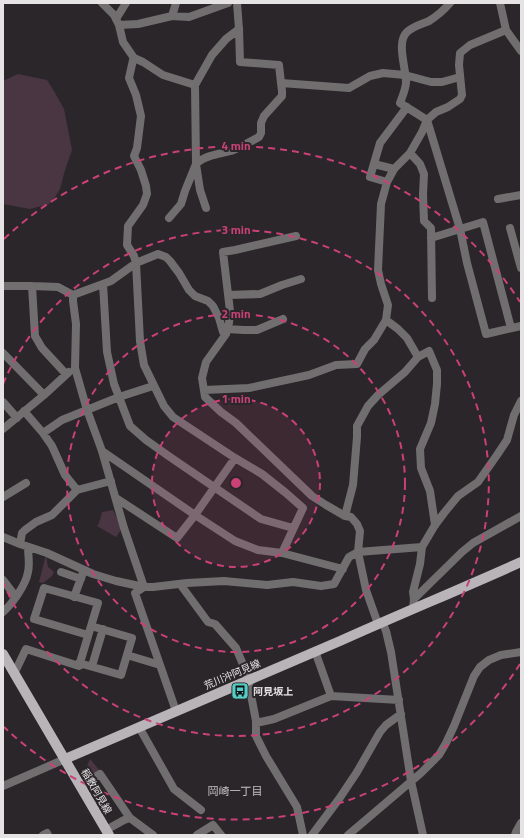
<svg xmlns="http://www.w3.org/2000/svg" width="524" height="838" viewBox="0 0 524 838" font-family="'Titillium Web','Noto Sans JP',sans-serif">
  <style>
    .green { fill: #4a3643 }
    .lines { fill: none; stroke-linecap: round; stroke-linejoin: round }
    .minor { stroke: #716e70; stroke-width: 8 }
    .major { stroke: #b9b4b8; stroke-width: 10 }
    .ring { fill: none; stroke: #c94177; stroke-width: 2; stroke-dasharray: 7 5 }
    .labels { text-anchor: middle; stroke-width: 4; stroke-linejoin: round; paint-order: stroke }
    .street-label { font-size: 10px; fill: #e6e3e5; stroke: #2b2629 }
    .poi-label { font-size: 10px; font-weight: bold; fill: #e6e3e5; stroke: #2b2629; text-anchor: start }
    .neighbourhood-label { font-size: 11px; fill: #c5bfc3; stroke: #2b2629 }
    .centre { fill: #c94177; stroke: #2b2629; stroke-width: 2 }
    .ring-label { font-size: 12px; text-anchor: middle; font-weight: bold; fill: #c94177; stroke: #2b2629; stroke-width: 4; stroke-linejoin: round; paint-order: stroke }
  </style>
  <rect width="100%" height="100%" fill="#2b2629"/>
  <path class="green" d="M18 74 47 80 54 91 64 109 72 150 65 170 60 189 55 197 49 204 30 209 3 204V81Z
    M113 510 122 528 116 537 97 526 99 523 102 512Z
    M46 555 48 567 54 572 52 576 43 583 39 582Z
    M90 759 100 771 87 779 84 773Z"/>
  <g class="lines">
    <path class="minor" d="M102 3 114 15 119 25 123 42 134 58 143 62 163 75 195 85 212 55 226 39 239 29
      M237 3 239 29 240 62 279 65 281 83 349 88 370 76 383 73 405 75 431 82H442L460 77
      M450 3C444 10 437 16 429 21 422 24 413 26 407 32 396 42 406 68 406 82 406 89 402 97 400 103L427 120 460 229 467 263 486 334 521 326
      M500 3 506 30 521 51
      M172 16 176 3
      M116 19 126 3
      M119 25 138 24 172 16 189 17 228 3
      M195 85 196 164 200 190 206 208
      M410 153 420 164 424 174 423 194 424 221 431 228 432 298
      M374 164 394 169
      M387 182 370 177 380 143 407 107
      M498 199 521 195
      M169 218 181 204 185 191 196 164C205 155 220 154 231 151 241 147 250 142 259 137L261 133V123L264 116 282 96V91L281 83
      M510 228 521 268
      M296 236 235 250 223 252 230 311 229 323 226 334 206 362 202 378 205 397 221 412 236 423 312 496 326 505 345 516 351 517 357 524 360 531 358 552 366 590 378 624
      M431 238 483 222 511 328
      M103 284 107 352 114 384 130 426 146 440 170 457 261 519 293 528
      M3 286H32L58 287 73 295 111 281 136 263 158 254 166 257 170 261 179 273 189 290 195 296 208 301 213 306 219 318 223 332 226 334
      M32 286 35 336 42 348 66 374
      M73 295V301L76 324 75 368 87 410 102 451 124 528 144 587
      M228 295 260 294 282 285 301 279
      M386 320 398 329 407 338 418 357 429 351 437 370V384L435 404 431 423 420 449 421 468 430 491 435 525
      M227 329 244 330H257L283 319
      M3 353 44 395
      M204 390 249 388 309 375 336 365 357 364 365 349 374 340 386 320 388 305 381 284 378 270 381 204 387 182 394 169 410 153 422 132 427 120 436 112 448 107 460 99 462 95 459 65 460 53 470 45 506 30
      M3 402 17 418
      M24 411 43 433 52 446 65 475 77 490
      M3 429 44 395 69 372
      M43 433 62 420 119 397 153 386
      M102 451 195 515 235 541 258 550 282 553 303 508 286 493 262 474 235 458 173 417 164 406 144 365 140 341 136 263 134 256 127 245 128 226 143 205 147 194 146 186 141 170 134 156 137 148 141 116 136 95 129 78 133 60 134 58
      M3 497 26 483
      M116 498 177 538 195 515 235 458
      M345 516 353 485 357 437V426L368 406 378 395 405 372 418 357
      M3 537 20 544 47 553 93 574 116 581 144 587H153L187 583 224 581 267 585 293 582 321 586 334 584 349 557 358 552 422 547
      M20 544 22 533 25 530 36 522 52 515 77 490 111 481
      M282 553 343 569
      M61 572 81 579
      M3 580 16 597
      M180 584 208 622 215 624 236 648 247 674 256 721V736L266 756 297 807 303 835
      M144 587 135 593 176 711
      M74 597 84 570
      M414 599 462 552 473 543 521 516
      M413 609 414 599 413 592 420 564 422 547 435 525 444 513 458 496 478 482 497 455 507 440 514 415 521 401
      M3 612C12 604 26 585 28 572 30 564 28 555 28 547
      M382 622 386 631 391 652 411 781 423 835
      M315 651 331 696
      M127 655 160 665
      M79 663 121 675 132 638 91 626
      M92 666 103 629
      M14 674 26 649 79 666 98 603 44 588 34 619 88 635
      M256 723 274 719 331 696 399 700
      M139 727 174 789 201 810
      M3 786 65 759
      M80 786 100 774 130 818
      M106 830 124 820 130 818 153 835
      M43 835 47 833 48 835
      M197 835 213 825 221 835
      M312 835 339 799 357 772 380 732 386 725 401 714
      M348 835 421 773 439 755 446 743 454 726 474 676 480 667 489 660 501 655 521 652
      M515 835 516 832 521 823"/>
    <path class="major" d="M3 654 109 835
      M65 759 340 641C400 614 461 589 521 562"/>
  </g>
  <circle cx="236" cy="483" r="84" fill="#c94177" fill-opacity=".12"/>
  <g class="ring">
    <circle cx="236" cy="483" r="84"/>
    <circle cx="236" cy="483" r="169"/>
    <path d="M3 384A253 253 0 1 1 3 582"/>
    <path d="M520 664A337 337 0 0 1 4 727M4 239A337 337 0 0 1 520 302"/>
  </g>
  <defs>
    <g id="bus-square" transform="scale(0.9)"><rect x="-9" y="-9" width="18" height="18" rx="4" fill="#54cdc6" stroke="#2b2629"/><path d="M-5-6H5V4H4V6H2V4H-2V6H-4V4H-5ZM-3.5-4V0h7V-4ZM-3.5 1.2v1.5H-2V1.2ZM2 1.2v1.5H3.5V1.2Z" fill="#111"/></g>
  </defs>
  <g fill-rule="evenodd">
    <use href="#bus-square" x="240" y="691"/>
  </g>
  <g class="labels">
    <g class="street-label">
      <text transform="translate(232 674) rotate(-23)" y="4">荒川沖阿見線</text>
      <text transform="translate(97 791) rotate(60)" y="4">稲敷阿見線</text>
    </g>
    <g class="poi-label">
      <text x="253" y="695">阿見坂上</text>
    </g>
    <g class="neighbourhood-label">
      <text x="235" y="795">岡崎一丁目</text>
    </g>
  </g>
  <circle cx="236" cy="483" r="6" class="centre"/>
  <g class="ring-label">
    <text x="236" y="150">4 min</text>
    <text x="236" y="234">3 min</text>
    <text x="236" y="318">2 min</text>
    <text x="236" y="403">1 min</text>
  </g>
  <rect width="524" height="838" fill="none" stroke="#e6e3e5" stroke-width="8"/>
</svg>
